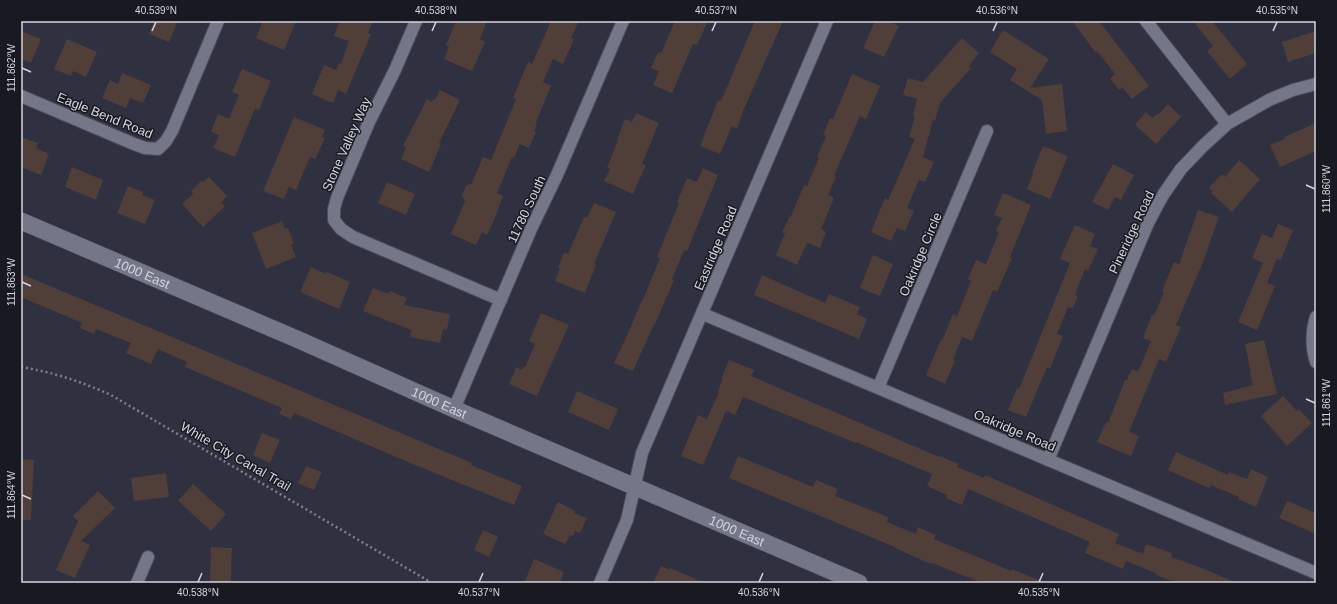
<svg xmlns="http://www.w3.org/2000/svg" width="1337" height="604" viewBox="0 0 1337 604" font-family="Arial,sans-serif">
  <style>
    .building { fill: #503e38 }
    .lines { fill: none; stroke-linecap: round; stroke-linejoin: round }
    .street-casing { stroke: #4c4e5b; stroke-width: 14 }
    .secondary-casing { stroke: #4c4e5b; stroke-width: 18 }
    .path { stroke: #7e808d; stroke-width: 2.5; stroke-dasharray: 2 3; stroke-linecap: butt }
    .street { stroke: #747788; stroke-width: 12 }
    .secondary { stroke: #747788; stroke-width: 17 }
    .ticks { fill: none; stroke: #d3d5df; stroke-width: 1.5 }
    .labels { text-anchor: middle; stroke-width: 3; stroke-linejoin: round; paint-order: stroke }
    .street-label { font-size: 13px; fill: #d3d5df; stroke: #191a21 }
    .neatline { fill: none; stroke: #d3d5df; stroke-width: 1.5 }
    .ticks-label { font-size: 10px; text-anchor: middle; fill: #d3d5df }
  </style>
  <rect width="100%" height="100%" fill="#2f3141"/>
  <path class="building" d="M154 21H178L169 42 149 34Z
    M263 21H296L284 50 256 38Z
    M340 21H373L368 33 371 34 346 94 338 90 333 103 312 94 324 65 336 70 339 63 341 64 349 41 334 36Z
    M456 21H487L480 39 485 42 472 71 444 59 449 47 446 45Z
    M551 21H579L571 38 574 39 563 64 553 59 543 82 551 86 536 122 537 123 534 131 536 132 529 148 520 144 514 158 512 157 497 193 503 196 494 220 487 235 482 232 476 245 451 234 465 201 462 195 466 186 472 183 483 157 491 160 516 99 513 98 528 62 532 64Z
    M675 21H708L697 45 693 44 672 93 653 85 659 71 651 68 658 52 661 53Z
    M755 21H783L743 111 737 129 732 126 720 154 700 146 718 100 721 101Z
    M875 21H888L899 26 884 57 863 48Z
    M1072 21H1099L1149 86 1132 99 1122 87 1119 90 1110 79 1115 74 1097 51 1096 53Z
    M1193 21H1212L1247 64 1230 79 1207 51 1213 46Z
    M1003 30 1049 59 1030 88 1062 84 1067 131 1046 134 1042 100 1010 80 1017 69 990 52Z
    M21 31 41 39 31 63 21 59Z
    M1316 31V53L1288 62 1282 42Z
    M962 38 979 53 969 66 971 68 940 103 935 121 933 120 923 157 934 162 925 182 919 180 907 208 914 211 905 231 897 228 891 241 871 232 885 198 888 200 915 139 909 137 915 116 913 115 917 99 903 95 908 78 923 82Z
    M67 39 97 52 86 77 73 71 71 76 54 69Z
    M242 69 271 81 259 110 255 108 235 157 213 148 219 135 211 132 218 114 229 119 239 95 232 92Z
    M122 73 151 85 143 103 130 98 126 108 102 98 110 80 118 84Z
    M852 74 880 86 866 119 860 116 834 176 836 177 828 195 834 198 821 229 826 232 820 248 807 243 797 265 776 255 785 233 782 232 790 216H791L804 185 807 186 819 158 817 157 826 136 823 135 830 118 833 119Z
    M440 90 460 100 439 143 441 144 429 172 401 159 406 147 403 146 427 99 432 102 433 99 435 100Z
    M1168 104 1181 117 1156 144 1135 125 1146 112 1153 118 1158 113 1159 114Z
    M636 113 659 123 642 164 646 165 633 194 604 181 610 169 607 168 618 140H617L625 119 632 122Z
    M294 117 325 130 322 137 325 138 315 159 310 157 296 190 289 187 284 199 263 191Z
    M1316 123V151L1280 167 1270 145 1285 139 1284 137Z
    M21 137 38 143 36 148 49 154 41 175 21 167Z
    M1043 146 1068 156 1050 199 1027 189 1033 174 1032 173Z
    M1239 160 1260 179 1232 212 1211 193 1213 191 1209 188 1222 174 1225 177Z
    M1113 164 1134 175 1121 200 1115 197 1108 210 1092 202Z
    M72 167 103 180 96 200 65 187Z
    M703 168 718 175 687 251 684 250 672 279 674 280 655 324H654L633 371 614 363 629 331 642 300H643L660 258 657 257 679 203 677 202 687 178 697 182Z
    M209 177 227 196 221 203 225 206 203 227 182 204 193 194 191 191 201 181 203 182Z
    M387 182 415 194 406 215 378 203Z
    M128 186 143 192 142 195 155 200 145 224 117 213Z
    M1003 193 1031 205 1010 257 1012 258 997 292 993 290 972 341 962 337 953 360 955 361 945 384 926 375 941 340 942 341 953 314 957 316 971 281 968 279 976 260 986 264 999 232 996 231 1002 218 994 215Z
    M594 203 616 212 594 264 596 265 585 293 555 281 560 269 558 268 564 253 568 254 584 217 587 218Z
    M1198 210 1219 217 1203 262 1176 325 1181 327 1166 362 1159 359 1129 432 1139 436 1131 456 1097 442 1106 422 1108 423 1125 380H1127L1132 369 1138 372 1151 341 1143 338 1152 315 1154 316 1164 292 1162 291 1174 262 1179 264Z
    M282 221 285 229 288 228 294 244 291 245 296 257 266 269 252 233Z
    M1278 224 1293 230 1281 260 1277 259 1267 283 1275 286 1257 330 1238 322 1263 263 1252 258 1262 234 1272 238Z
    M1075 225 1095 234 1090 246 1098 249 1088 271 1085 269 1075 295 1078 296 1073 308 1068 307 1057 334 1063 336 1050 369 1047 367 1026 417 1008 410 1017 388 1019 389 1070 263 1060 259Z
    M873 255 893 264 880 296 860 288Z
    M311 267 326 274 327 272 350 282 339 309 300 292Z
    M21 274 275 380 472 463 471 465 522 486 514 505 415 465 294 413 291 419 279 414 282 408 185 367 187 362 158 349 151 364 126 353 131 343 96 329 94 334 80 328 82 323 21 297Z
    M762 275 825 303 829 294 860 307 857 314 867 319 859 339 754 295Z
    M373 288 388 294 390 291 407 298 404 305 450 314 447 330 443 329 440 343 410 337 411 330 363 311Z
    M541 313 569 325 537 396 509 384 516 367 522 370 524 366 525 367 535 344 529 341Z
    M1264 340 1277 394 1225 405 1223 393 1253 385 1250 374 1251 373 1245 344Z
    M729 360 754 370 751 376 939 457 940 456 958 464 957 467 984 478 985 475 1119 534 1115 543 1143 554 1146 544 1172 553 1171 557 1202 568 1237 583H1177L1156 575V573L1126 561 1123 569 1085 553 1090 542 968 489 962 505 946 498 947 495 927 486 932 474 856 442V443L743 397 735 415 726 411 703 465 681 456 698 415 707 419 719 392 718 391 723 378 722 377Z
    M577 391 618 409 609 430 568 412Z
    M1283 396 1297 411 1299 409 1312 423 1287 446 1261 416Z
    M262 433 280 440 270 463 253 455Z
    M1176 452 1228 475 1229 472 1247 479 1251 469 1268 477 1256 507 1238 499 1239 497 1211 485 1209 488 1168 470Z
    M738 456 813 487 816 480 838 489 835 496 888 517 887 522 916 534 918 527 936 535 934 539 1011 571 1012 569 1046 583H982L932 563 931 564 895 548V547L729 478Z
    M21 459 34 460 31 520H21Z
    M306 466 322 472 314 490 298 483Z
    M166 473 169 497 134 501 131 478Z
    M193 484 226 514 211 531 178 501Z
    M98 491 115 508 81 541 90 545 75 578 56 570 78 521 73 516Z
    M1287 501 1316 513V534L1279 518Z
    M558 502 575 511 574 513 587 518 580 533 575 531 573 536 570 535 565 544 543 534Z
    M483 530 498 537 489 557 474 550Z
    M211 547 232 548 231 583 210 582Z
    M534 559 564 572 560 583H524Z
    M661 566 670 570V568L705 583H653Z"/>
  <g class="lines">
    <g class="street-casing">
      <path id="street" d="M416 21 395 70 369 122 337 198 334 209V220L341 229 353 237 501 300
        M1146 21 1227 124
        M21 96 134 144 145 148 158 149 166 141 172 131 218 21
        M703 314 1316 573
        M1316 317C1311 333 1311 346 1316 362
        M878 388 987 131
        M454 409 531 229 557 175 623 21
        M1048 460 1148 223 1163 195 1181 169 1203 146 1227 124 1269 100 1293 90 1316 84
        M137 583 148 557
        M600 583 627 520 642 453 827 21"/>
    </g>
    <g class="secondary-casing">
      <g id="secondary">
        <path id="s1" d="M21 221 299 340 454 409 859 583"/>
      </g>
    </g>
    <path class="path" d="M21 367C53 372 82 382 111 395L432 583"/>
    <use href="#street" class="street"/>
    <use href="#secondary" class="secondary"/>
  </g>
  <path class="ticks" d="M152 31 156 22M432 31 436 22M712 31 716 22M993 31 997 22M1273 31 1277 22M22 68 31 72M1306 185 1315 189M22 282 31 286M1306 399 1315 403M22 495 31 499M198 582 202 573M479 582 483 573M759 582 763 573M1039 582 1043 573"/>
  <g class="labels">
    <g class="street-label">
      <text transform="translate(105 115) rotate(22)" y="5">Eagle Bend Road</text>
      <text transform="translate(346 144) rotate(-66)" y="5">Stone Valley Way</text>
      <text transform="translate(526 209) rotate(-65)" y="5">11780 South</text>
      <text transform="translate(1131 232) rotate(-65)" y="5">Pineridge Road</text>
      <text transform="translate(715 248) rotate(-67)" y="5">Eastridge Road</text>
      <text transform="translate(920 254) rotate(-67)" y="5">Oakridge Circle</text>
      <text dy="5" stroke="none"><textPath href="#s1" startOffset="132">1000 East</textPath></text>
      <text dy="5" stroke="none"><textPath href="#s1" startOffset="456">1000 East</textPath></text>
      <text transform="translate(1015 430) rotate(23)" y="5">Oakridge Road</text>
      <text transform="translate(236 456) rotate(30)" y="5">White City Canal Trail</text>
      <text dy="5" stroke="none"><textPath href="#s1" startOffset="780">1000 East</textPath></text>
    </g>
  </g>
  <rect width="1337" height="604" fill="none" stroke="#191a21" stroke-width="44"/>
  <rect x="22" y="22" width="1293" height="560" class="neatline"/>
  <g class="ticks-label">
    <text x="156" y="14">40.539°N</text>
    <text x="436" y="14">40.538°N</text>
    <text x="716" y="14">40.537°N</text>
    <text x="997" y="14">40.536°N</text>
    <text x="1277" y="14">40.535°N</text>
    <text transform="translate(11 68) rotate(-90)" y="4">111.862°W</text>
    <text transform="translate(1326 189) rotate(-90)" y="4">111.860°W</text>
    <text transform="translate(11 282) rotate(-90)" y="4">111.863°W</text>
    <text transform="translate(1326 403) rotate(-90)" y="4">111.861°W</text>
    <text transform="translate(11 495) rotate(-90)" y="4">111.864°W</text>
    <text x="198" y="596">40.538°N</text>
    <text x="479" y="596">40.537°N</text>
    <text x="759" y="596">40.536°N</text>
    <text x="1039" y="596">40.535°N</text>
  </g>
</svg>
